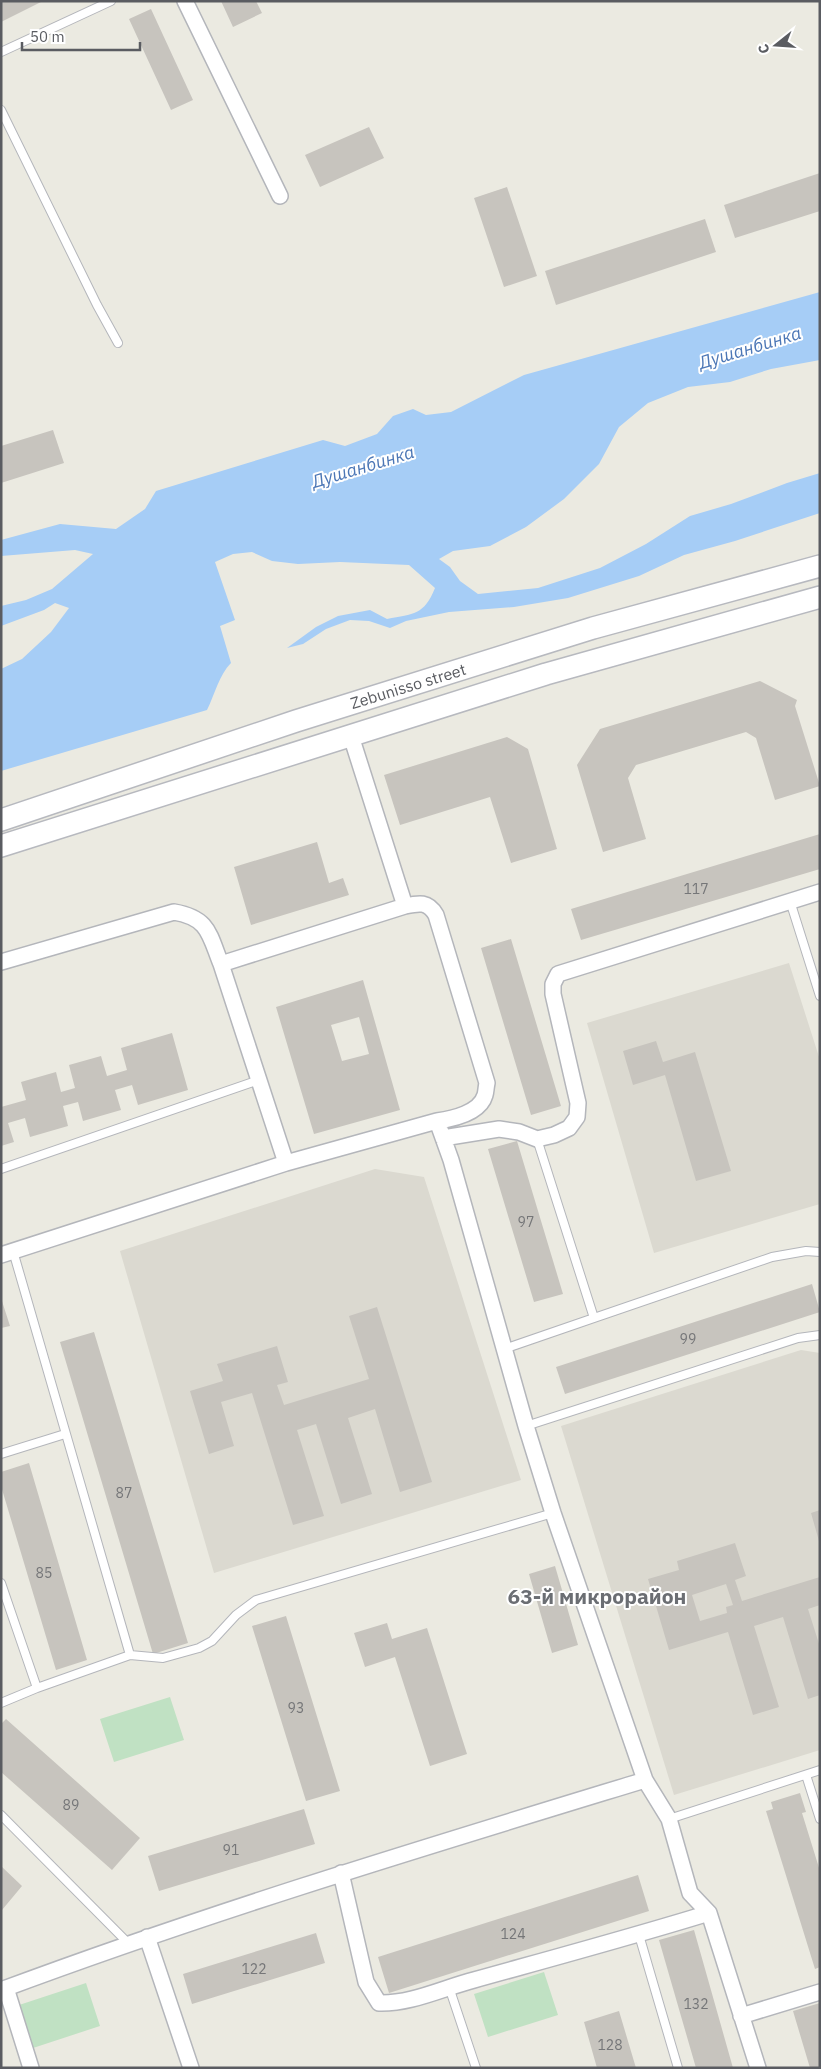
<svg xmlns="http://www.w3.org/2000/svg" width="821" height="2069" viewBox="0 0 821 2069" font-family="'IBM Plex Sans',sans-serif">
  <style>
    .education { fill: #dbd9d0 }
    .green { fill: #c0e1c3 }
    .water { fill: #a6cdf6 }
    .building { fill: #c7c4be; fill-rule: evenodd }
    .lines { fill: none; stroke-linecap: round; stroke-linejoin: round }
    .lane-casing { stroke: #b4b6bb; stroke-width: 10 }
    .street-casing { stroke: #b4b6bb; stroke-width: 18 }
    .secondary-casing { stroke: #b7b9bf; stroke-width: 24 }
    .lane { stroke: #fff; stroke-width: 8 }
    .street { stroke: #fff; stroke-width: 15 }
    .secondary { stroke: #fff; stroke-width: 21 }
    .labels { text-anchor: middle; stroke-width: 4; stroke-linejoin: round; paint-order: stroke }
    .number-label { font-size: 14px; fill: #757678 }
    .street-label { font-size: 16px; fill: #5a5c61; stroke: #fff }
    .water-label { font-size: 18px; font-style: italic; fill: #4c77b6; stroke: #fff }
    .district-label { font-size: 21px; font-weight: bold; fill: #6b6e73; stroke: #fff }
  </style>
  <rect width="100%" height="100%" fill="#ebeae1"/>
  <path class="education" d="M789 963 820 1060V1204L654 1253 587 1023Z
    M375 1169 424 1177 521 1480 214 1573 120 1251Z
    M801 1350 820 1353V1750L674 1795 561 1426Z"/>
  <path class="green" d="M170 1697 184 1740 114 1762 100 1719Z
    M544 1972 558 2015 488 2037 474 1994Z
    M86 1983 100 2026 30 2049 16 2006Z"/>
  <path class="water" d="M820 292V360L771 369 730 382 688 387 648 403 619 427 599 464 564 499 526 527 490 546 453 551 439 559 450 567 460 581 478 594 538 588 600 568 646 544 690 516 731 504 787 483 820 473V513L735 541 684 555 639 576 568 598 514 607 449 612 406 621 390 628 369 621 350 620 326 629 303 644 287 648 316 627 338 616 370 610 387 619C414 614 424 615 435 588L409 565 340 562 298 564 272 561 252 552 233 554 215 562 235 620 220 626 231 663C219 675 215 694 207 710L1 771V669L22 659 51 632 69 608 55 603 44 610 1 626V606L26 600 52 589 93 554 75 550 1 556V540L60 524 116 529 145 509 156 491 323 440 345 446 377 434 393 416 413 409 426 415 451 412 524 375Z"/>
  <path class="building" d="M1 1H43L1 22Z
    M221 1H256L262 13 233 27Z
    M151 9 193 100 171 110 129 19Z
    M369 127 384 158 320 187 305 155Z
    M820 173V211L735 238 724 205Z
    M507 187 537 276 504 287 474 198Z
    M705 219 716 252 556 305 545 271Z
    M53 430 64 463 1 483V446Z
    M760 681 797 700 795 706 820 786 775 800 756 738 746 732 636 765 628 778 646 839 603 852 577 765 600 729Z
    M507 737 528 749 557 849 511 863 490 797 400 825 384 775Z
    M820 834V869L581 940 571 909Z
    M317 842 329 883 343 878 349 895 251 925 234 867Z
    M511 939 561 1106 531 1115 481 948Z
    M363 980 400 1110 314 1134 276 1007ZM359 1017 369 1054 342 1061 331 1025Z
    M172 1033 188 1090 138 1105 132 1085 115 1090 121 1110 83 1121 78 1102 63 1106 68 1126 30 1137 25 1118 8 1123 14 1142 1 1146V1107L26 1100 21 1082 56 1072 61 1092 75 1088 69 1065 101 1056 107 1076 127 1070 121 1048Z
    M656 1041 663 1062 695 1052 731 1171 696 1181 665 1075 633 1085 623 1051Z
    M517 1141 563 1294 534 1302 488 1149Z
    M812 1284 820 1312 565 1394 556 1367Z
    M1 1298 10 1326 1 1328Z
    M377 1307 432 1482 400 1492 375 1409 348 1418 372 1494 341 1504 316 1424 297 1430 324 1516 293 1525 252 1393 221 1402 234 1446 209 1454 190 1391 223 1381 217 1364 277 1346 288 1382 277 1385 284 1405 369 1379 349 1316Z
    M94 1332 188 1643 153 1654 60 1342Z
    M29 1463 87 1660 56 1670 1 1486V1472Z
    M820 1510V1541H819L811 1513Z
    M735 1543 746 1576 735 1580 742 1601 820 1577V1605L808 1609 820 1647V1695L808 1699 783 1617 754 1626 779 1707 753 1715 728 1632 669 1650 648 1579 679 1570 677 1561ZM726 1584 733 1605 726 1607 727 1613 700 1621 692 1595Z
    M555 1566 578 1645 552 1653 529 1574Z
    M286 1616 340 1791 306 1801 252 1626Z
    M387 1623 392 1639 427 1628 467 1754 430 1766 395 1657 365 1667 354 1633Z
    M6 1719 140 1838 112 1870 1 1772V1724Z
    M800 1793 806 1812 802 1813 820 1871V1967L815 1969 766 1811 773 1809 771 1802Z
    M304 1809 315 1844 159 1891 148 1856Z
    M1 1866 22 1886 2 1910 1 1909Z
    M638 1875 649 1911 389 1993 378 1957Z
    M694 1930 733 2068H696L659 1940Z
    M316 1933 325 1963 192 2004 183 1974Z
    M820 2003V2068H810L793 2011Z
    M619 2011 636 2068H597L584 2022Z"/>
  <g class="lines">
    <g class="lane-casing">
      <path id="lane" d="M1 52 111 1
        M1 110 97 305 118 343
        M790 901 820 996
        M1 1169 259 1080
        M13 1251 130 1655
        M594 1318 772 1257 806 1251 820 1252
        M504 1349 594 1318 537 1139
        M526 1426 798 1338 820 1335
        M1 1454 65 1434
        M1 1583 37 1688
        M1 1703 37 1688 130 1655 163 1658 199 1648 212 1641 236 1615 256 1600 553 1513
        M806 1775 820 1819
        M1 1815 128 1943
        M669 1819 820 1770
        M639 1935 678 2068
        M449 1987 476 2068"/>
    </g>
    <g class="street-casing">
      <path id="street" d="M185 1 280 196
        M351 736 405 906
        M1 962 174 912C209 918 209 934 221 964L405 906C419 903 428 901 436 915L487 1083C486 1087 486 1092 485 1095 480 1113 452 1119 437 1121
        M221 964 286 1163
        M443 1138 499 1129 519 1132 537 1139 554 1135 569 1128 577 1117 578 1103 553 994V984L558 974 820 892
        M1 1255 286 1163 437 1121 451 1160 526 1426 553 1513 645 1780 669 1819 690 1893 709 1913 758 2068
        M341 1873 366 1982 379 2003C411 2004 443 1988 474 1980 553 1958 631 1937 709 1913
        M147 1937 191 2068
        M6 1988 31 2068
        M1 1990C213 1911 429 1846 645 1780
        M741 2016 820 1992"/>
    </g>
    <g class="secondary-casing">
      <path id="secondary" d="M1 820 296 721 593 628 820 566
        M1 846 546 674 820 597"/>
    </g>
    <use href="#lane" class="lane"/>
    <use href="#street" class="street"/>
    <use href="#secondary" class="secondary"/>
  </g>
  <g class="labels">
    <g class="number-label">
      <text x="696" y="894">117</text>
      <text x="526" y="1227">97</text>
      <text x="688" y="1344">99</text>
      <text x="124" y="1498">87</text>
      <text x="44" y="1578">85</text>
      <text x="296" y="1713">93</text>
      <text x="71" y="1810">89</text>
      <text x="231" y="1855">91</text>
      <text x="513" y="1939">124</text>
      <text x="254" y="1974">122</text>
      <text x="696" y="2009">132</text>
      <text x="610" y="2050">128</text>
    </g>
    <g class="street-label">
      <text transform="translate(408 686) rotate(-17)" y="6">Zebunisso street</text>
    </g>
    <g class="water-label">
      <text transform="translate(750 348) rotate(-17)" y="6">Душанбинка</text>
      <text transform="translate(363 467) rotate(-17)" y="6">Душанбинка</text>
    </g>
    <g class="district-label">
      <text x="597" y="1604">63-й микрорайон</text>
    </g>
  </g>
  <rect width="821" height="2069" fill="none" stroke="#5a5c61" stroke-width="5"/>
  <g transform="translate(776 45) rotate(253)" stroke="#ffffff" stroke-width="4" paint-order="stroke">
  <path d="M0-4L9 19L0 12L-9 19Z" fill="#5a5c61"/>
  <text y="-8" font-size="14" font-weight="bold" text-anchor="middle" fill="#5a5c61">С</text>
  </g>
  <path d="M22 42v8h118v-8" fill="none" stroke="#5a5c61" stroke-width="2.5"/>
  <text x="30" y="42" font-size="15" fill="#5a5c61" stroke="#ffffff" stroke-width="4" paint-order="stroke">50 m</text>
</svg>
